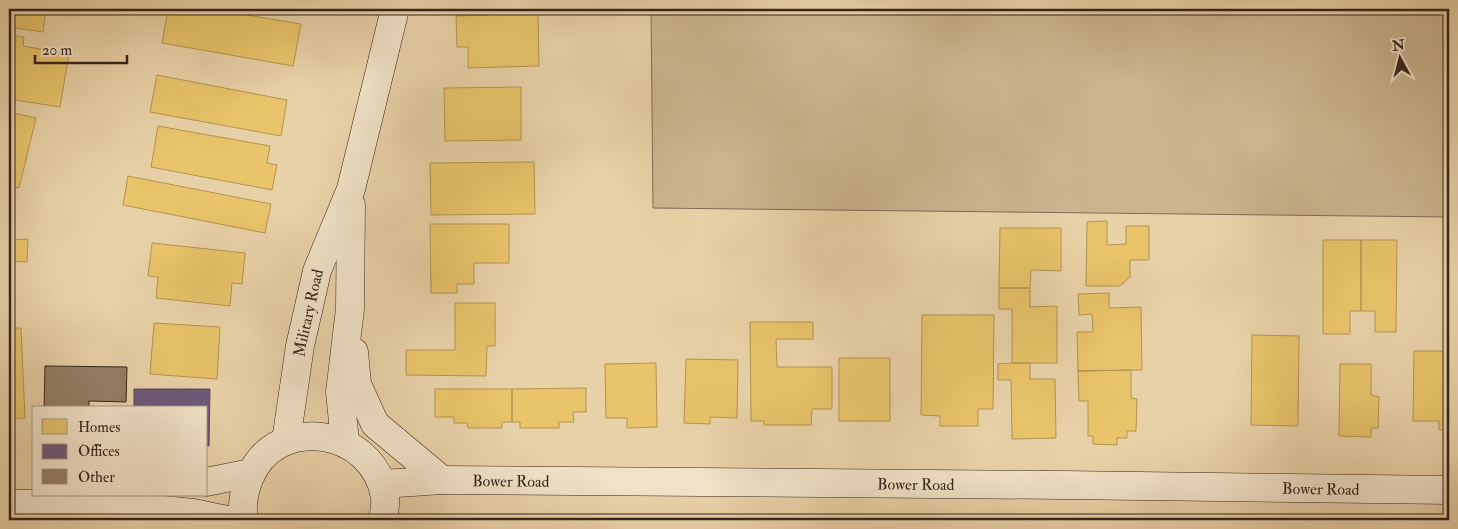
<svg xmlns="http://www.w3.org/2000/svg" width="1458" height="529" viewBox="0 0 1458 529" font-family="'IM FELL Double Pica',serif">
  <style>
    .green { fill: #cbb48f; stroke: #806c55 }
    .homes { fill: #e9c46a; stroke: #b39452 }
    .offices { fill: #6d597a; stroke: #5c495e }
    .building { fill: #937e64; stroke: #36241b }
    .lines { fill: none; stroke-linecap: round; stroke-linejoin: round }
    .secondary-casing { stroke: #36241b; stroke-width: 29 }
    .secondary { stroke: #f1e1c6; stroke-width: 28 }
    .labels { text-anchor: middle; stroke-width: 5; stroke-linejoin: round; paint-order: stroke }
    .street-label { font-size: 16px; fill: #36241b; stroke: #f1e1c6 }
  </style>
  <rect width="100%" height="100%" fill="#e9d1a7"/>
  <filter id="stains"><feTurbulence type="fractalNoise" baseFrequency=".004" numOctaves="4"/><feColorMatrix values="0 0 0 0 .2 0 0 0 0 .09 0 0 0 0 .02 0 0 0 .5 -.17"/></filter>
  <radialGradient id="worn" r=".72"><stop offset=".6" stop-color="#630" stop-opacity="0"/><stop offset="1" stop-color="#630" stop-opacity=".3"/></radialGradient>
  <path class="green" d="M651 9H1449V217L653 208Z"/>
  <path class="homes" d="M9 9H46L43 32 9 27Z
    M168 9H211L301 24 293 66 162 43Z
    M488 9H538L539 66 468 68V47H457L456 16 489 15Z
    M9 35 24 37 23 46 69 54 60 107 9 99Z
    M157 75 287 100 281 136 150 112Z
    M521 87V140L445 141 444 88Z
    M9 112 36 118 19 188 9 186Z
    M158 126 270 146 267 163 277 165 272 190 151 167Z
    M534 162 535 214 431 215 430 163Z
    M128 176 271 204 265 233 123 205Z
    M1107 221V245L1126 244V226H1149V260H1130V277L1120 286H1086L1087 222Z
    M430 224H509V263H474V284H457V293H431Z
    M1000 228H1061V271L1031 270 1030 288H999Z
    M28 239 27 262 9 261V240Z
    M1323 240H1361V311H1350V334H1323Z
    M1361 240H1397L1396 332H1375V311H1361Z
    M152 243 245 253 242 284 232 283 230 306 156 298 158 277 148 276Z
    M999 288H1030V307L1057 306V363H1012V309H999Z
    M1109 293V308L1141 307 1142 370 1078 371 1077 332H1093L1092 314 1079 315 1078 294Z
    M455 303H495V346H487L486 376 406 375V350H455Z
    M922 315H994L993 409H978V426H940V416L921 415Z
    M750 322H813V339H776L777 367H832V409H812L811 425H764V421H751Z
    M154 323 220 327 217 379 150 374Z
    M9 328H21L25 418 9 419Z
    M1252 335 1299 336 1298 426 1251 425Z
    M1414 351H1449V430H1439V421H1413Z
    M839 358H890V421H839Z
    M686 359 738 360 737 418 710 417V424L684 423Z
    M656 363 657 427 627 428V418H606L605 364Z
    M1012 363H1030V379H1055L1056 438 1012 439 1011 380H998V364Z
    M1340 364H1371V395L1379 397 1378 428H1371V437L1339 436Z
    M1131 370V398L1137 399 1136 431H1127V438H1117V445L1093 444V436H1088V401H1079L1078 371Z
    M586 388V412H573L574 422H559V428H520V422H512V389Z
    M435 389H512V422H502V428H468L467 423H454V417H435Z"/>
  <path class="offices" d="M134 389H210L209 446H206V408H134Z"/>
  <path class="building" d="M45 366 127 367 126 402 89 401V408H44Z"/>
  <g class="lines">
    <g class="secondary-casing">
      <g id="secondary">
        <path d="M354 352 357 384 375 424 442 480"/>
        <path id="s1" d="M286 441 300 346 317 271 351 189 395 9"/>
        <path d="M345 442 340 392 350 309 351 205"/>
        <path d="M206 482 251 473"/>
        <path id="s2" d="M382 484 442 480 1063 485 1449 490"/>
        <path d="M9 504 92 503 193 513 227 520"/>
        <path d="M244 520C241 506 244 492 249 479 275 412 374 428 385 497 386 504 384 513 383 520"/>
      </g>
    </g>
    <use href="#secondary" class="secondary"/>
  </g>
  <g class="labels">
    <g class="street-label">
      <text dy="6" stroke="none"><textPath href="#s1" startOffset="130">Military Road</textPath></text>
      <text dy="6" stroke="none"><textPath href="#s2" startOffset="129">Bower Road</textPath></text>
      <text dy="6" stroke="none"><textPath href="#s2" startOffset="534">Bower Road</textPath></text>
      <text dy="6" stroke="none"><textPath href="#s2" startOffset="939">Bower Road</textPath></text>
    </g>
  </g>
  <rect width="1458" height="529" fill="none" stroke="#e9d1a7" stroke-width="30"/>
  <rect x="10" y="10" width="1438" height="509" fill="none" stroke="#36241b" stroke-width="2.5"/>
  <rect x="15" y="15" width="1428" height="499" fill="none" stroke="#36241b"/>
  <rect x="32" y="406" width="175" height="90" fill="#f1e1c6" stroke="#a69582"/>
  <rect x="42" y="419" width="25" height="15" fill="#e9c46a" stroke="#a69582"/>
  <text x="78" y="432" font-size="15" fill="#36241b">Homes</text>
  <rect x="42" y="444" width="25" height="15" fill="#6d597a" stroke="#a69582"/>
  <text x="78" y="456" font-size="15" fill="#36241b">Offices</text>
  <rect x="42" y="469" width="25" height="15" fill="#937e64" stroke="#a69582"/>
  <text x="78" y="482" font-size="15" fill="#36241b">Other</text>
  <g transform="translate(1400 58) rotate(353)" stroke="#f1e1c6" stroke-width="4" paint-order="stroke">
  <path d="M0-4L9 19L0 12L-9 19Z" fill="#36241b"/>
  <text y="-8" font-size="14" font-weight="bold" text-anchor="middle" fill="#36241b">N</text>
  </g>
  <path d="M35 55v8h92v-8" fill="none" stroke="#36241b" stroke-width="2.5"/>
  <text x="42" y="55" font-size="15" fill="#36241b" stroke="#f1e1c6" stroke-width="4" paint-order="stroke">20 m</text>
  <rect width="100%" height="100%" filter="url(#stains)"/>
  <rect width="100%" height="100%" fill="url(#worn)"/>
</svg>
